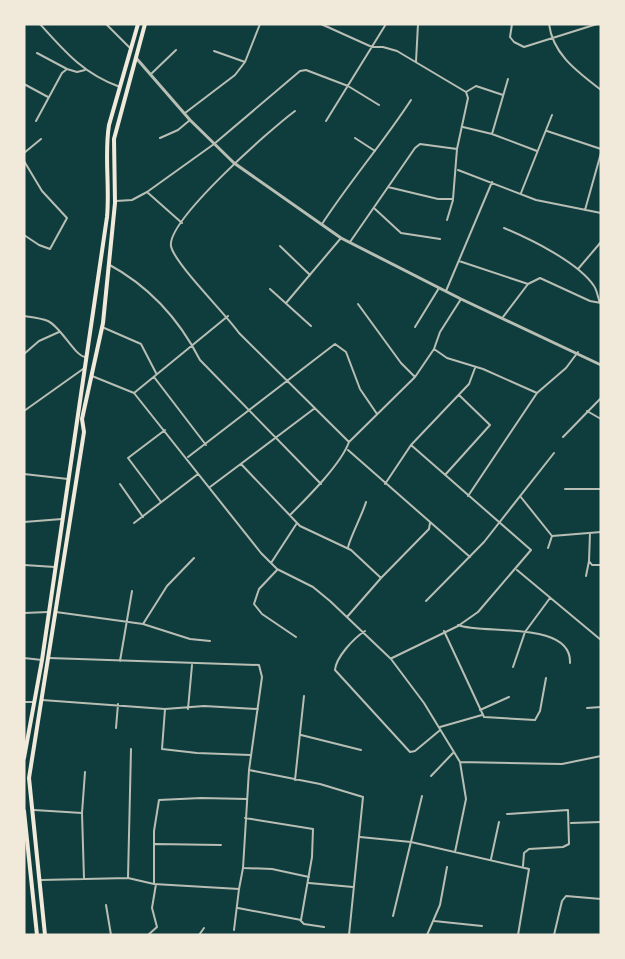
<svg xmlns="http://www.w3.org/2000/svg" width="625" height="959" viewBox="0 0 625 959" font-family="'Golos Text',sans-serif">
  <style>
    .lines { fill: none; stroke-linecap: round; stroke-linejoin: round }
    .minor { stroke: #b8beb3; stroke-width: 2 }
    .tertiary { stroke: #b8beb3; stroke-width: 3 }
    .primary { stroke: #f1e9da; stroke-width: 4 }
  </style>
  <rect width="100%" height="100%" fill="#0f3d3e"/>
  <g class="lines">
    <path class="minor" d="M40 24C65 52 84 74 120 87
      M106 24 131 49
      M321 24 372 47H383L397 51 466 92 468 98 457 149 453 199H438L388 187
      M512 24 510 37 514 42 524 47 597 24
      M549 24C553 55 578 72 601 90
      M214 51 245 62 260 24
      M37 53 67 69
      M416 62 418 24
      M151 74 176 50
      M24 84 48 97
      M466 92 476 86 503 95
      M295 111C272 128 167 220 171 246 174 263 226 314 239 333L349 442 415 377 434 349 440 332 461 299
      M185 113 235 75 245 62
      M36 121 62 73 67 69 77 72 85 70
      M326 121 386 24
      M463 127 492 134 537 151
      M547 131 601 149
      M492 134 508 79
      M160 138 178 130 190 120
      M355 138 375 151
      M24 153 41 139
      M24 161 42 191 67 218 50 249 39 245 24 235
      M458 170 536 200 601 213
      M521 193 552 115
      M116 201 132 200 147 192
      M375 209 401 233 440 239
      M585 210 601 153
      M447 220 453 200
      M182 223 147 192 214 144 300 71 306 70 348 86 379 105
      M322 224C350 181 383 143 411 100
      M504 228C530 239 578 262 594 286 597 290 598 298 600 303
      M350 242 415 148 420 144 457 149
      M280 246 310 275
      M459 261 528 284
      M108 264C149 286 179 319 200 360L321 484
      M578 269 601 242
      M270 289 311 326
      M446 291 492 182
      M286 303 341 238
      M358 304 401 363 415 377
      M24 316C31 317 41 318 48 321 61 327 74 355 85 357
      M228 316 134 393 261 553 277 569 313 587 330 601 391 659 424 703 460 762 562 764 601 756
      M503 317 528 284 540 278 590 301 601 303
      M102 327 141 344 156 373
      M415 327 439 288
      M434 349 447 358 483 369 537 393
      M24 354 39 341 59 332
      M92 376 134 393
      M154 377 206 445
      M24 411 83 369
      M587 411 601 419
      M563 437 601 398
      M348 450 470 557
      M188 457 335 344 346 352 360 389 377 414
      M241 464 300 526 351 550 381 578
      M24 474 68 479
      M445 475 490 425 459 395
      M120 484 143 517
      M385 484 411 445 469 384 475 368
      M210 487 315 408
      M565 489H601
      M468 496 537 393 566 368 578 352
      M520 496 552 536
      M161 502 128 458 165 430
      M290 515C308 497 341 464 349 442
      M24 522 62 519
      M134 523 198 474
      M590 533 589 561 592 565H601
      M552 536 601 532
      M348 548C348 542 363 513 366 502
      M548 548 552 536
      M271 563 297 523
      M24 565 55 567
      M277 570 259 589 254 604 262 614 296 637
      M517 570 601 640
      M586 576 589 561
      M426 601 484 542 554 453
      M56 612 143 624 190 639 210 641
      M24 613 48 612
      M347 617 381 578 429 529 430 523
      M143 624 167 586 194 558
      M458 625C482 635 572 620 570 663
      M365 631C354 638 336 657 335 670L410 752 415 751 439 731
      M444 631 484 717 535 720 540 711 546 678
      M24 658 42 660
      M49 658 259 665 262 677 249 770 243 868 239 889
      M392 658 458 626 478 612 531 550 411 445
      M120 661 132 591
      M513 667 525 632 550 598
      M42 700 165 709 204 706 258 709
      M24 702H34
      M587 708 601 707
      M165 709 162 749 197 753 250 755
      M188 709 192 665
      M480 710 509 697
      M440 727 482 715
      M116 728 118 704
      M301 735 361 750
      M249 770 320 784 363 797 349 935
      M431 776 453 753
      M295 780 304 696
      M34 810 82 813
      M507 814 568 810 569 844 563 847 529 849 524 853 523 866
      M571 823 601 822
      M360 837 411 842 529 869 518 935
      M155 844 221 845
      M455 852 466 799 460 762
      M491 859 499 822
      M244 868 272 869 309 877
      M128 878 131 749
      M84 879 82 813 85 772
      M41 880 128 878 154 884 239 889 234 930
      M309 883 353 887
      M154 884V831L159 800 201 798 247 799
      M106 905 111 935
      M238 908 301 920 312 857 313 829 245 818
      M393 916 422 796
      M300 920 304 924 324 927
      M434 921 482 926
      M148 935 157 927 152 908 156 884
      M199 935 204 928
      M427 935 440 905 447 867
      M554 935 562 901 566 896 601 899"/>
    <path class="tertiary" d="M137 59 190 120 234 163 341 238 461 299 601 365"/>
    <path class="primary" d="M24 758 42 660 107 217C110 186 104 155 109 125L138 24
      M24 811 37 935
      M45 935 29 778 84 432 82 419 103 323 115 203 114 139 145 24"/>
  </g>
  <rect width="625" height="959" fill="none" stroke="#f1e9da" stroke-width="51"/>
</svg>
